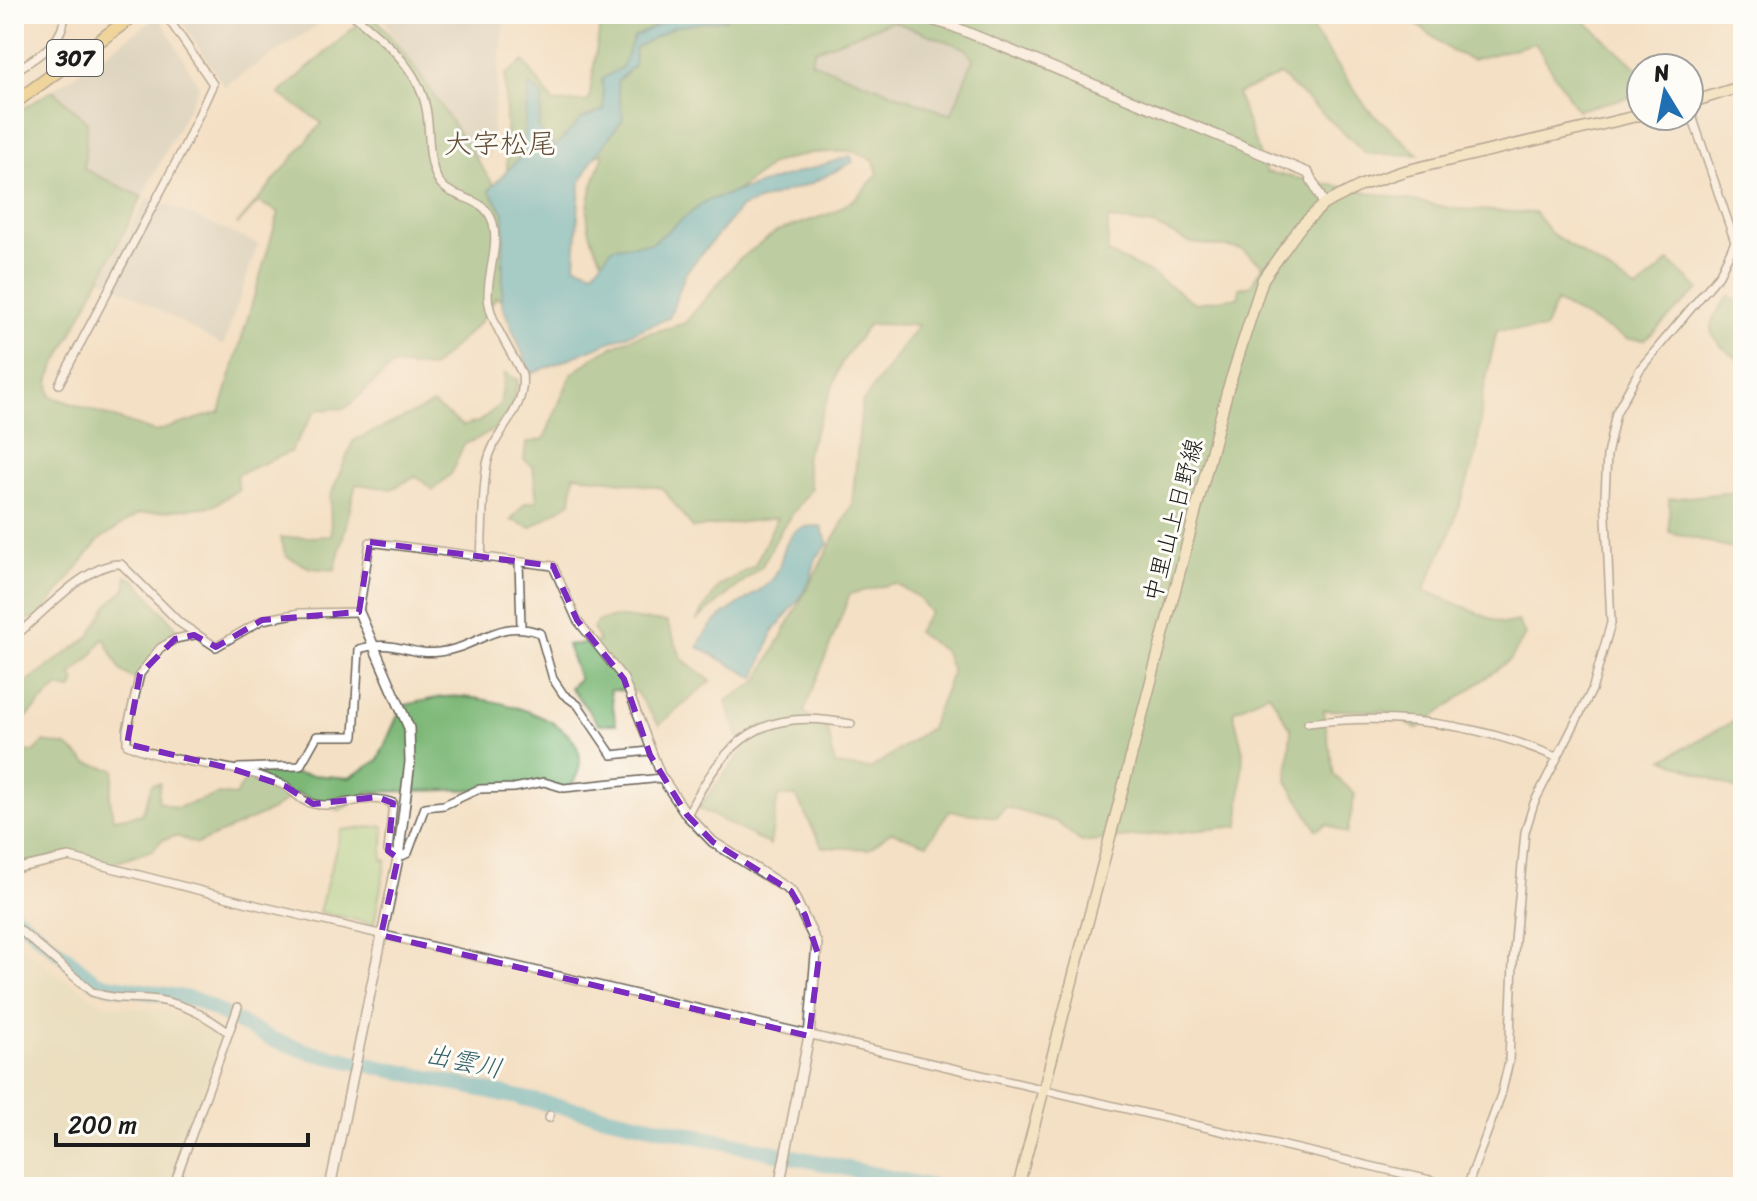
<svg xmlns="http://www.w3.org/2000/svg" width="1757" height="1201" viewBox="0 0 1757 1201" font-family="Sriracha,'Klee One',sans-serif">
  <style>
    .built { fill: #dfddbb }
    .industrial { fill: #c3c6b9 }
    .green { fill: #9bd68a; stroke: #5c7953; stroke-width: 2 }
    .forest { fill: #7cb776; stroke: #4c6a49; stroke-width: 2; fill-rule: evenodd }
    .water { fill: #48b1c6; stroke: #326671; stroke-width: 2 }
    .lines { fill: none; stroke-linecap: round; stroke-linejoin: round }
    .river { stroke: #48b1c6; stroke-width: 16 }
    .minor-casing { stroke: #686157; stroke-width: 10 }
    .tertiary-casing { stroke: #686157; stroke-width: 12 }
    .secondary-casing { stroke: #686157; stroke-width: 13 }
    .trunk-casing { stroke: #686157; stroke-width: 15 }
    .minor { stroke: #fff; stroke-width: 7 }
    .tertiary { stroke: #fff; stroke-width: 9 }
    .secondary { stroke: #f6e9c3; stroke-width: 10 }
    .trunk { stroke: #e9c769; stroke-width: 12 }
    .marked { fill: none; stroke: #7b2cbf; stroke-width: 6; stroke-dasharray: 16 10; stroke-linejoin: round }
    .labels { text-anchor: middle; stroke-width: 6; stroke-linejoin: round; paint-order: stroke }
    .shield { fill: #fdfcf7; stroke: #605f5e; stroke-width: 2 }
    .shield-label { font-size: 22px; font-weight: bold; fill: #1c1c1c }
    .street-label { font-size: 24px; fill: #1c1c1c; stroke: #fdfcf7 }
    .water-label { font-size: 26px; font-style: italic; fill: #305f68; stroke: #fdfcf7 }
    .quarter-label { font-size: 28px; fill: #614d37; stroke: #fdfcf7 }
  </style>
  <rect width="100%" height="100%" fill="#fdfcf7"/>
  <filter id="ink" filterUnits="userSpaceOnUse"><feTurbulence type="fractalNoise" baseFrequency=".0125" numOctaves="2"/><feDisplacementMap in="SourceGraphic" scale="16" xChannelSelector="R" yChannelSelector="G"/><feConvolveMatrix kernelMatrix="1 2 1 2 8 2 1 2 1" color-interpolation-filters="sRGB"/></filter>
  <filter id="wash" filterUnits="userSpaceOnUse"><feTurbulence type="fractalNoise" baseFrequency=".006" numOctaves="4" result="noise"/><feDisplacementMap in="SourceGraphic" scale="32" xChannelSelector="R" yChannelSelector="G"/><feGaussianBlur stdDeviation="1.8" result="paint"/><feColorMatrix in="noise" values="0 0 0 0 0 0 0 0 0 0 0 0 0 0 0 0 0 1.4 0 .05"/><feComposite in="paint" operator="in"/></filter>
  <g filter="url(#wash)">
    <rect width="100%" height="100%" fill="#f4e0c4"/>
    <path class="built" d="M14 938 49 969 104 1005 169 1011 223 1038 168 1187H14Z"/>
    <path class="industrial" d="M177 14H335L224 86Z
      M381 14H505L489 158 423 156 430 101Z
      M159 16 199 87 142 197 84 169 87 122 53 90Z
      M892 21 966 48 973 59 951 115 810 63 815 50Z
      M148 197 258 244 223 346 102 278Z"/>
    <path class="green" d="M384 826 382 860H386L374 924 319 912 341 830Z"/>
    <path class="forest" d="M369 14H373L416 69 514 215 501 265 525 289 522 307 496 297 480 322 432 368 393 365 346 408 316 410 290 452 236 475 239 489 213 506 138 514 99 540 38 618 14 621V114L53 90 87 122 84 169 142 197 49 378 50 396 155 432 220 412 279 212 258 202 237 225 322 123 279 94Z
      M626 14H1302L1367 108 1419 155 1367 154 1280 75 1237 94 1266 172 1455 209 1535 213 1551 233 1637 290 1669 261 1699 289 1645 340 1627 339 1556 302 1544 330H1497L1483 393 1477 453 1449 536 1424 590 1503 624 1518 621 1525 635 1511 659 1417 729 1385 711 1323 710 1334 775 1355 794 1347 834 1327 824 1317 830 1287 781 1291 729 1269 693 1233 711 1243 752 1239 826 1081 842 1057 822 1006 807 996 817 949 811 927 844 891 832 869 849 822 847 796 796H778L770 845 698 808 743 751 726 701 757 682 852 505 862 403 918 325 869 324 842 362 805 458 811 489 782 528 762 566 696 621 719 586 755 565 777 518 693 528 662 488 574 475 571 502 531 528 511 520 525 503 537 501 533 467 524 460 526 443 544 439 571 375 598 354 631 338 685 323 738 260 778 231 832 213 856 198 878 174 874 161 855 151 811 153 773 163 676 238 608 270C577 221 586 205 604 153L507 173 505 75 524 61 554 103 589 101 600 24ZM892 21 965 48 973 59 951 115 811 62 815 50ZM1108 219 1153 225 1191 243 1241 249 1263 265 1251 285 1239 288V297L1195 303 1151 273 1108 253ZM895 583 919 598 930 612 917 632 945 652 952 673 930 728 870 769 835 765 828 730 804 712 850 594Z
      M1403 14H1577L1641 72V94L1577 110 1535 43 1472 60 1451 51Z
      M1730 296 1743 306V363C1708 337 1699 331 1730 296Z
      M505 373 518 380C511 417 500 432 464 444L451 474 433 490 416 476 392 489 356 484 335 570 310 568 286 556 280 538 331 536 330 497 353 441 433 404 463 426 478 422 500 405Z
      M1743 491V551L1669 532V499Z
      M126 576 136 581 180 632 160 646 134 679 121 671 104 638 90 658 72 674 75 682 71 690 57 687 25 719 21 751 34 752 44 742 67 746 87 763 115 770 110 796 113 819 142 814 152 784 160 783 158 801 176 808 220 794 235 796 252 770 349 778 378 760 402 706C421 701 444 695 463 697 506 700 613 727 570 787L369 792 340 811 297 793 270 811 197 844 176 836 162 840 153 850 109 865 68 853 14 866V691L89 637 108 605 127 587Z
      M614 617 667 622 682 659 711 681 659 725 635 691 610 690 616 724H599L570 687 579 679 567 645 599 642 593 628 597 621Z
      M1743 716V792L1664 759Z"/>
    <path class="water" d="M679 14H725L727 19 673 27 635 48 634 65 617 82 623 119 591 162 580 184 575 265 593 272 613 247 652 243 706 201 851 156 853 162 812 183 741 207 686 272 669 318 531 374 502 304 504 213 489 190 521 156 529 85 543 96 538 129 555 147 581 119 604 110 602 79 622 67 634 37Z
      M821 526 828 544 816 558 811 578 800 598 774 630 755 678 698 647C713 611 745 605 771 581 783 569 780 548 792 535 799 526 810 526 821 526Z"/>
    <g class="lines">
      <path class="river" d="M14 915 97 983 196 1000 271 1039 313 1053 933 1187"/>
    </g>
  </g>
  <g filter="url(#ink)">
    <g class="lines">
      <g class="minor-casing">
        <path id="minor" d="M352 14C382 38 418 67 426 108 431 132 426 157 438 180 451 202 484 193 493 223 499 247 488 271 488 295 488 320 512 352 522 374 527 412 494 429 487 464 482 494 483 527 481 557
          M14 72C38 55 63 45 65 14
          M1689 107 1735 242 1743 251
          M59 384 184 147 213 84 165 14
          M519 562 521 626
          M14 637C41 616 87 562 121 564L180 623 216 647 262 620 300 613 359 612 370 542 553 566 577 620 624 679 662 778 564 788 544 782 514 788 479 789 444 805 425 807 408 853 398 858 388 851 393 803C365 792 343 809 314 804 300 802 295 791 283 785 234 761 176 767 127 744V730L140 674 160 648 175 639 194 635
          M1308 723C1394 713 1476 722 1556 757
          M239 768 300 766 317 736H354L359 649C392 638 410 656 439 652 478 648 498 617 540 633L553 679 563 694 578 705 612 755 649 751
          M687 815C726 739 761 706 851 724
          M14 869 69 857 260 906 1460 1187
          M14 925 92 992C111 999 128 998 148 999 179 1001 206 1015 229 1033
          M549 1118 550 1115
          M173 1187 238 1007
          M1467 1187 1501 1095 1509 1062 1513 963 1525 832 1534 803 1592 690 1611 623 1605 496 1607 455 1616 413 1640 369 1719 275 1735 242"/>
      </g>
      <g class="tertiary-casing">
        <path id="tertiary" d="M911 14 952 26 1308 173 1324 204
          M662 778 687 815 713 842 791 891 817 944 809 1036 779 1187
          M330 1187 398 858 410 762 409 728 359 612"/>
      </g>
      <g class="secondary-casing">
        <path id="secondary" d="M1689 103 1743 86
          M1018 1187 1227 392 1263 279 1301 226 1324 204 1362 185 1404 171 1641 115"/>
      </g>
      <g class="trunk-casing">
        <path id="trunk" d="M14 103 136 14"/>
      </g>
      <use href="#minor" class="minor"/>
      <use href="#tertiary" class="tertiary"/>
      <use href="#secondary" class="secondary"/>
      <use href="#trunk" class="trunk"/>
    </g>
  </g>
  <path d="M0 0H1757V1201H0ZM370 542 553 566 577 620 624 679 650 755 687 815 713 842 791 891 805 915 819 957 809 1036 381 935 398 858 388 851 393 803 377 797 313 804 285 786 233 769 127 744 140 674 175 639 194 635 216 647 262 620 359 612Z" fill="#f4e0c4" fill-opacity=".55" fill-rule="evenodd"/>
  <path class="marked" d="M370 542 553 566 577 620 624 679 650 755 687 815 713 842 791 891 805 915 819 957 809 1036 381 935 398 858 388 851 393 803 377 797 313 804 285 786 233 769 127 744 140 674 175 639 194 635 216 647 262 620 359 612Z"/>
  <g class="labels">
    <rect class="shield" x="47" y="40" width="56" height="36" rx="6"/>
    <g class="shield-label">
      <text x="75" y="66">307</text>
    </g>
    <g class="street-label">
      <text transform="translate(1173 520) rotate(-75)" y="8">中里山上日野線</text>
    </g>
    <g class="water-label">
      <text transform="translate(464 1061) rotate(12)" y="9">出雲川</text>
    </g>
    <g class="quarter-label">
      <text x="500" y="153">大字松尾</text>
    </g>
  </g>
  <rect width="1757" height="1201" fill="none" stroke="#fdfcf7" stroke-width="48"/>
  <g transform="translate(1665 92) rotate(350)"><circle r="38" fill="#fdfcf7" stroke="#a3a29f" stroke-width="2"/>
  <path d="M0-6L14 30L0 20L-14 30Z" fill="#1f6fb2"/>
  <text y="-12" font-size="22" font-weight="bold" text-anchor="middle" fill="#1c1c1c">N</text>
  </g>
  <path d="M56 1133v12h252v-12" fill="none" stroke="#1c1c1c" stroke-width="4"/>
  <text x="68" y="1133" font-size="24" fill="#1c1c1c" stroke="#fdfcf7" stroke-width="6" paint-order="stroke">200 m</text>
</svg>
